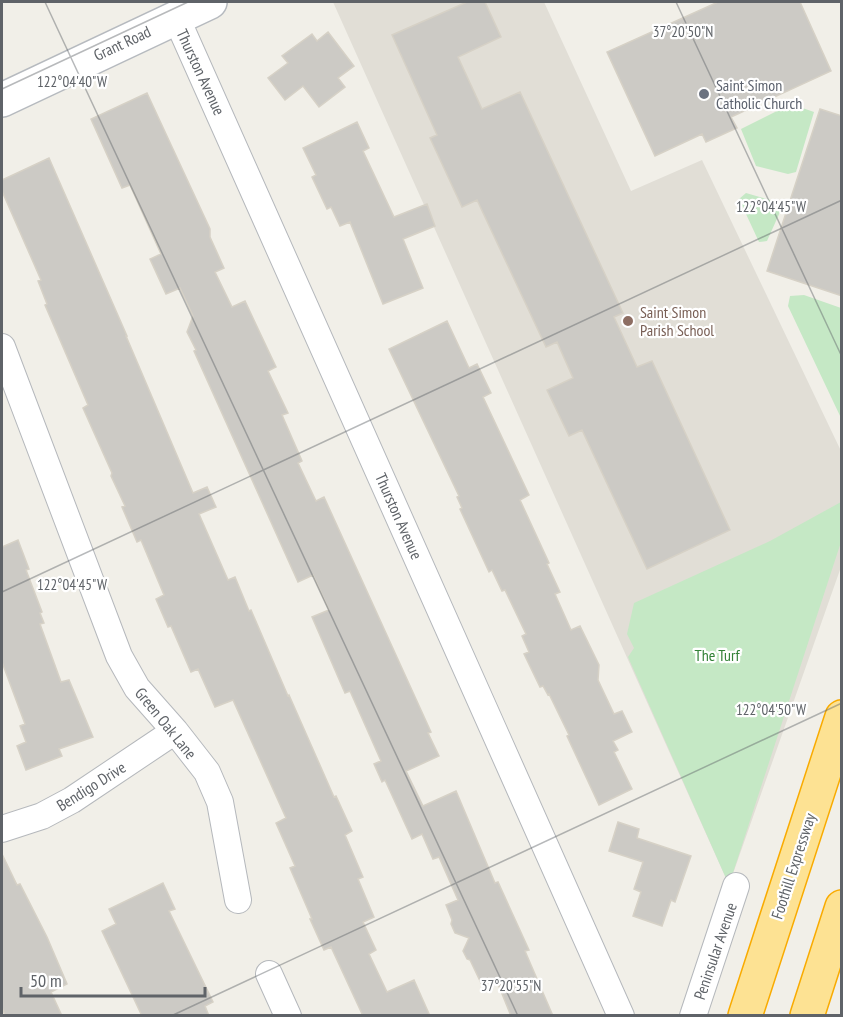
<svg xmlns="http://www.w3.org/2000/svg" width="843" height="1017" viewBox="0 0 843 1017" font-family="'PT Sans Narrow',sans-serif">
  <style>
    .education { fill: #e1ded6 }
    .green { fill: #c5e8c5 }
    .building { fill: #cccac5; stroke: #d6d1c6; stroke-width: 1.5 }
    .lines { fill: none; stroke-linecap: round; stroke-linejoin: round }
    .street-casing { stroke: #b5b8bc; stroke-width: 28 }
    .secondary-casing { stroke: #b6babf; stroke-width: 36 }
    .highway-casing { stroke: #f9ab00; stroke-width: 36 }
    .street { stroke: #fff; stroke-width: 26 }
    .secondary { stroke: #fff; stroke-width: 33 }
    .highway { stroke: #fde293; stroke-width: 33 }
    .ticks { fill: none; stroke: #5f6368; stroke-width: 1.5; stroke-opacity: 0.45 }
    .worship-dot { fill: #6b7280; stroke: #fff; stroke-width: 2 }
    .education-dot { fill: #8d6e63; stroke: #fff; stroke-width: 2 }
    .labels { text-anchor: middle; stroke-width: 4.5; stroke-linejoin: round; paint-order: stroke }
    .street-label { font-size: 16px; fill: #5f6368; stroke: #fff }
    .worship-label { font-size: 16px; fill: #5b616d; stroke: #fff; text-anchor: start }
    .education-label { font-size: 16px; fill: #785e54; stroke: #fff; text-anchor: start }
    .park-label { font-size: 16px; fill: #348238; stroke: #fff }
    .ticks-label { font-size: 15px; text-anchor: middle; fill: #5f6368; stroke: #fff; stroke-width: 4.5; stroke-linejoin: round; paint-order: stroke }
  </style>
  <rect width="100%" height="100%" fill="#f1efe8"/>
  <path class="education" d="M333 2H544L631 191 702 160 841 451V567L729 885Z"/>
  <path class="green" d="M791 104 814 112 796 172 788 174 756 166 741 129Z
    M746 193 777 202 780 212 767 241 759 242 739 199Z
    M804 295 841 308V418L788 306 790 296Z
    M841 502V542L729 885 628 657 634 648 627 634 634 603 770 541Z"/>
  <path class="building" d="M467 2H485L501 37 458 57 482 109 520 92 623 313 614 317 637 367 652 361 730 530 647 569 582 430 569 436 547 390 573 378 557 342 546 347 477 200 462 207 430 138 437 135 392 35Z
    M718 2H800L831 71 731 117 737 128 706 142 702 134 655 156 607 52Z
    M328 32 354 66 338 78 345 87 319 107 303 86 285 100 268 78 288 63 282 56 312 34 317 41Z
    M147 93 210 229V237L224 268 215 272 232 307 245 301 276 367 268 371 288 413 282 415 302 461 298 463 316 501 324 497 431 732 428 733 439 756 406 771 423 806 456 791 495 883 498 882 529 950 525 951 553 1016H511L496 979 482 985 470 960 467 959 463 951 469 938 455 933 451 924 452 920 446 905 458 900 439 857 433 859 422 834 412 839 385 780 382 782 374 764 381 761 350 691 345 693 312 617 329 610 313 575 298 582 194 351 196 350 187 332 193 316 180 288 166 294 150 259 161 254 130 185 122 188 91 119Z
    M820 109 842 116V296L767 271Z
    M357 122 369 148 363 151 394 217 427 204 435 226 403 239 423 288 383 304 350 222 340 226 331 207 327 209 312 177 316 175 303 148Z
    M49 158 127 336H126L193 493 207 487 216 507 199 514 228 580 235 577 249 611 251 610 288 696 289 695 334 797 336 796 352 831 345 835 363 877 358 879 374 917 363 922 376 950 369 954 387 992 414 980 430 1016H363L331 947 324 950 310 919H312L290 868 295 866 276 823 286 818 233 700 215 707 198 669 191 672 171 626 168 627 156 599 164 595 141 540 137 542 122 507 125 506 111 476 112 473 83 408 88 405 45 305 47 304 38 281 41 280 2 191V180Z
    M447 321 469 368 477 364 491 393 483 397 529 495 520 500 549 563 547 564 560 592 555 594 571 630 580 626 599 665 598 680 614 714 622 711 632 732 613 741 618 750 614 752 632 789 599 805 567 736 569 735 549 694 548 695 543 686 540 687 524 654 529 652 522 636 526 634 505 590 502 591 492 570 489 572 460 509 462 508 457 497 459 496 389 349Z
    M18 540 29 569 26 570 42 612 40 613 44 623 40 624 61 682 69 680 93 737 59 749 62 756 26 770 17 746 26 742 20 726 25 724 2 662V547Z
    M618 822 639 829 637 838 691 856 675 902 671 900 662 926 633 916 641 892 634 889 643 862 609 851Z
    M2 854 17 885 20 884 47 937 67 984 51 992 62 1016H5L2 1007Z
    M163 883 175 909 169 911 213 1002 205 1006 209 1016H142L102 931 116 924 109 909Z"/>
  <g class="lines">
    <g class="street-casing">
      <path id="street" d="M176 17 621 1016
        M2 347 119 656 137 688 175 731 207 772 220 802 238 900
        M2 829 42 816 72 800 175 731
        M269 974 288 1016
        M693 1016 736 886"/>
    </g>
    <g class="secondary-casing">
      <path id="secondary" d="M2 100 210 2"/>
    </g>
    <g class="highway-casing">
      <path id="highway" d="M745 1016 842 717
        M807 1016 842 907"/>
    </g>
    <use href="#street" class="street"/>
    <use href="#secondary" class="secondary"/>
    <use href="#highway" class="highway"/>
  </g>
  <path class="ticks" d="M45 2 518 1016M676 2 842 357M2 89 188 2M2 592 842 200M171 1016 842 703"/>
  <circle class="worship-dot" cx="704" cy="94" r="6"/>
  <circle class="education-dot" cx="628" cy="321" r="6"/>
  <g class="labels">
    <g class="street-label">
      <text transform="translate(122 43) rotate(-25)" y="6">Grant Road</text>
      <text transform="translate(201 72) rotate(65)" y="6">Thurston Avenue</text>
      <text transform="translate(399 516) rotate(66)" y="6">Thurston Avenue</text>
      <text transform="translate(166 723) rotate(51)" y="6">Green Oak Lane</text>
      <text transform="translate(91 786) rotate(-32)" y="6">Bendigo Drive</text>
      <text transform="translate(793 866) rotate(-72)" y="6">Foothill Expressway</text>
      <text transform="translate(715 951) rotate(-71)" y="6">Peninsular Avenue</text>
    </g>
    <g class="worship-label">
      <text x="716" y="91">Saint Simon<tspan x="716" dy="18">Catholic Church</tspan></text>
    </g>
    <g class="education-label">
      <text x="640" y="318">Saint Simon<tspan x="640" dy="18">Parish School</tspan></text>
    </g>
    <g class="park-label">
      <text x="717" y="661">The Turf</text>
    </g>
  </g>
  <g class="ticks-label">
    <text x="683" y="37">37°20'50"N</text>
    <text x="72" y="87">122°04'40"W</text>
    <text x="771" y="212">122°04'45"W</text>
    <text x="72" y="590">122°04'45"W</text>
    <text x="771" y="715">122°04'50"W</text>
    <text x="511" y="991">37°20'55"N</text>
  </g>
  <rect width="843" height="1017" fill="none" stroke="#5f6368" stroke-width="6"/>
  <path d="M21 987v9h184v-9" fill="none" stroke="#5f6368" stroke-width="3"/>
  <text x="30" y="987" font-size="18" fill="#5f6368" stroke="#ffffff" stroke-width="4.5" paint-order="stroke">50 m</text>
</svg>
